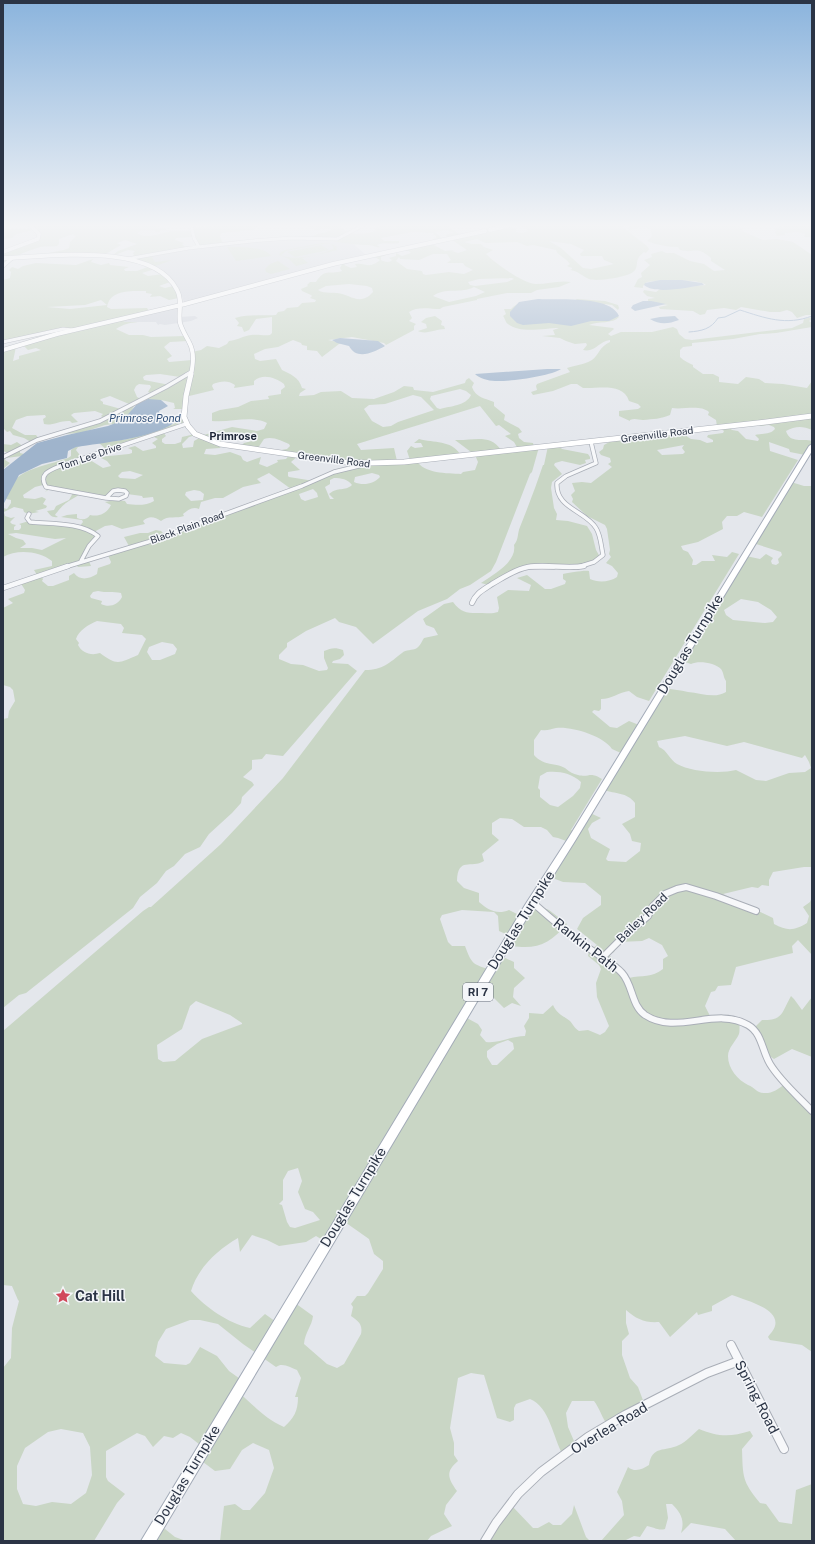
<svg xmlns="http://www.w3.org/2000/svg" width="815" height="1544" viewBox="0 0 815 1544" font-family="'Public Sans',sans-serif">
  <style>
    .built { fill: #d2d6de }
    .green { fill: #c9d6c5; fill-rule: evenodd }
    .water { fill: #9fb4cc }
    .lines { fill: none; stroke-linecap: round; stroke-linejoin: round }
    .stream { stroke: #9fb4cc; stroke-width: 1 }
    .minor-far4-casing { stroke: #a9aeb7; stroke-width: 4 }
    .minor-far3-casing { stroke: #a9aeb7; stroke-width: 5 }
    .minor-far2-casing { stroke: #a9aeb7; stroke-width: 6 }
    .minor-far1-casing { stroke: #a9aeb7; stroke-width: 8 }
    .minor-casing { stroke: #a9aeb7; stroke-width: 10 }
    .tertiary-casing { stroke: #a9aeb7; stroke-width: 4.5 }
    .secondary-far1-casing { stroke: #a9aeb7; stroke-width: 5 }
    .secondary-casing { stroke: #a9aeb7; stroke-width: 6 }
    .primary-casing { stroke: #a3abb8; stroke-width: 2 }
    .minor-far4 { stroke: #f7f8fa; stroke-width: 3 }
    .minor-far3 { stroke: #f7f8fa; stroke-width: 3.5 }
    .minor-far2 { stroke: #f7f8fa; stroke-width: 4.5 }
    .minor-far1 { stroke: #f7f8fa; stroke-width: 6 }
    .minor { stroke: #f7f8fa; stroke-width: 8 }
    .tertiary { stroke: #f7f8fa; stroke-width: 3.5 }
    .secondary-far1 { stroke: #fff; stroke-width: 4 }
    .secondary { stroke: #fff; stroke-width: 5 }
    .primary { fill: #fff; fill-rule: evenodd }
    .labels { text-anchor: middle; stroke-width: 3; stroke-linejoin: round; paint-order: stroke }
    .far-street-label { font-size: 10px; fill: #2b3445; stroke: #f4f6f9 }
    .far-water-label { font-size: 11px; font-style: italic; fill: #34527a; stroke: #f4f6f9 }
    .far-neighbourhood-label { font-size: 11px; font-weight: bold; fill: #1d2536; stroke: #f4f6f9 }
    .shield { fill: #f4f6f9; stroke: #676e7b; stroke-width: 1 }
    .shield-label { font-size: 11px; font-weight: bold; fill: #2b3445 }
    .street-label { font-size: 12px; fill: #2b3445; stroke: #f4f6f9 }
    .near-street-label { font-size: 14px; fill: #2b3445; stroke: #f4f6f9 }
    .near-poi-label { font-size: 14px; font-weight: bold; fill: #2b3445; stroke: #f4f6f9; text-anchor: start }
  </style>
  <rect width="100%" height="100%" fill="#e4e7ec"/>
  <path class="built" d="M298 238 351 242 366 255 187 302H184L179 289 161 270 141 257 222 245Z
    M180 305 179 317 195 316 198 318 191 321 165 325 160 324 158 325 156 322H125L121 319Z"/>
  <path class="green" d="M3 225H10L8 226 10 229H32L29 226 25 225H164L159 227V228L166 229 157 232C153 229 141 229 137 233 147 241 164 231 175 231 181 231 186 231 192 231L191 227 260 225 252 230 221 233 220 236 223 244 199 247 193 237 176 238 175 240 184 243 182 244 186 248 151 256 155 262 172 260 153 267 155 269 142 273 148 276 163 274 170 282 159 286 165 288 173 286 179 298 169 300 160 296 150 297 152 294 146 293V291C132 291 110 289 107 307L111 309 147 308 150 312 122 319 125 322H138C129 323 124 324 116 329L129 335H143L151 337 185 336 188 341 170 342 164 347 172 356 167 359 169 362 192 360V352L201 350 207 346 219 348 227 344 229 341C238 340 243 336 251 335 258 334 263 336 270 335L272 333V317L256 319 249 330 244 332 242 327 237 326 239 323 235 318C251 314 260 316 276 315L278 312 284 311 287 308 298 307 302 303 315 302 316 300 310 298 312 296 311 295 302 291 301 289 308 286 307 285 310 282H316C325 268 328 275 342 271L340 268 344 261 347 263 344 265 351 268 357 267 355 264C366 262 368 270 380 260L371 255 386 252 389 254 381 257V260C384 262 390 263 392 260L389 258 396 256V253L402 256 411 253 409 251H403L400 249 430 243 445 251 454 250 452 251 458 253 467 250 445 235 453 233 448 230 435 232 444 240 434 242 431 240 436 238V236L433 234 434 233 412 232 381 238 384 241H399V243C391 245 383 241 377 245L380 247C375 248 373 245 368 245 348 245 330 240 310 238 317 232 330 233 334 228L315 230 306 225H340C345 236 364 235 375 231L377 227 385 225H446L462 236 509 226 516 228V232L523 233 528 231 526 228 517 225H620L647 246 649 249 646 253 644 252C642 254 639 256 638 259 636 263 638 269 633 272 627 277 597 282 589 279 581 276 581 272 570 270L572 269V268L567 266 570 264C566 258 557 255 556 250L533 245 527 246 517 242 485 243 477 239 464 242 472 244H481L484 247 493 250 486 254C495 263 524 284 536 284 548 284 559 280 571 282L559 287 537 290 531 293H507L477 299V300L443 307 440 309C431 309 417 306 409 312L412 318 409 321 416 324 414 326V330L386 345 384 343 352 337 328 340 343 343 339 344 322 357 317 351 307 350V346L302 345 301 343 293 340 278 347 265 349 254 354 255 359 260 361 276 359 282 370C290 374 299 377 302 388L306 389 300 393 299 396H301L314 395 321 392 341 391 352 398 374 399 394 392 404 386 413 387 414 390 433 392 465 383 466 380 469 378 474 383 472 387C476 398 485 398 494 402V406L505 415 504 420 519 428 522 432 518 434 519 438 524 442 533 443 534 447H539L532 472 530 474 496 562 491 571 470 585 460 589 447 599 418 611 373 644 356 627 339 622 335 618 306 631 287 643V647L279 655V659L291 664 303 665 319 671 327 670 328 668 324 658V651C331 648 335 647 343 650L344 655 340 659 333 661 332 663 348 664 357 671 283 756 266 754 262 759 252 760V769L243 777 252 782 254 785 242 797 241 803 232 813 209 834 200 847 185 854 174 866 166 871 157 883 140 897 133 908 26 993 19 995 3 1008V719L8 718 9 711 15 701 13 690 10 687 3 685V608L13 603 8 599 24 593 25 590 20 582 37 575 34 570 52 566V561C39 551 17 549 3 557V508L7 509 11 503V500L6 499C10 468 45 467 68 458L71 456V450L75 447 90 443 78 447 76 450 82 458 87 457 90 460 103 468 111 466 107 461 99 457 129 454 132 453V450L128 448 135 446 143 451 156 448V446L152 443 158 439 152 436 107 450 99 443 128 439 174 424 176 420 183 419 185 424 163 432 166 436 162 439V442L165 444H175L181 442 182 437 195 434 196 435 189 437 182 444 183 448 193 447 194 441 201 437 200 436 232 427 257 431 264 429 267 423C250 415 230 423 212 421V413L220 410 238 407 251 401 269 399 268 396 281 394V390L285 387 284 384C276 378 263 373 254 381V385L234 388 235 385C228 380 221 381 213 384L212 386 214 390 185 397 183 409H173L175 408 174 403 161 400H144L134 406 130 414 121 423 105 425 81 433 63 434 104 418 101 416 103 414 95 411 74 413 71 415 78 422 72 423 70 421C61 420 52 426 44 424L43 419 46 417 45 415 27 416 16 420 12 428 25 435H36L39 439 31 442 24 438 13 435 10 431 7 432 3 428V351L16 347 13 361 19 359V356L41 350 36 348 28 350 22 344 69 329 3 342V280L10 278 11 272 9 270 12 267 18 269 23 266 36 263 76 265 93 259 91 262 101 265 109 263 110 265 129 267 124 269 125 271H137L150 266 127 259 134 255 133 253 135 251 128 250 112 256 118 251 137 244 125 240 117 243 121 245 104 255 48 253 64 250 69 248 70 242 76 236 73 234 59 239V244L57 246C51 247 46 246 40 247 27 251 14 256 3 265V252L35 240 39 236 34 230 16 234 12 238 3 239ZM549 241 571 244 584 250 580 254 581 256H602L604 260 614 264 591 269 583 268 561 248ZM433 254H447L451 260 447 263H463L465 266 473 270 464 274 449 272 426 275 423 274 422 271 407 269 396 261 399 257 400 259 419 260ZM512 278 514 279 507 282 475 286 470 285 468 282 479 279ZM349 284 367 286 372 288 373 292C360 307 350 294 337 293 330 292 323 294 318 290L326 286ZM474 287 485 292 476 296 449 302 433 296C445 287 461 294 474 287ZM101 300 107 305 70 309 47 307 85 305ZM160 374 180 377 170 385 144 380 143 377 146 375ZM139 384 150 385 151 387 148 392 152 394 141 399 137 397 134 390 136 386ZM460 389 466 391 471 395C466 406 450 406 440 409L437 408 430 399 431 396ZM413 395 421 397 434 410 398 422 391 426 383 427 372 421 364 409 369 405 385 404ZM110 396 129 404 121 409 103 404V402L100 400 101 399ZM480 406 496 426 499 425 511 434 505 436 514 442 518 449 501 450C490 433 472 441 455 440L475 455 478 462 475 470 463 472 461 474C447 473 424 474 416 460L460 454C451 440 434 443 419 439L414 443H421L423 447 415 448 411 446 407 451 410 460 397 461 394 448 361 450 357 444ZM230 432 245 434 253 438 252 441 244 443 241 446 258 448 264 439C273 436 281 441 289 444L290 446 287 449 281 450 280 452 290 454 286 459 277 460 278 462 267 467 259 464 261 457 247 462 243 460 241 456 230 452 215 455 204 454 206 449 220 448 223 444 220 443C224 438 223 433 230 432ZM299 455 366 464 326 475 314 481 289 477 288 476V472L300 470 291 462ZM130 471 143 475 135 479 120 478 118 476 122 472ZM269 473 291 489 165 535 161 531 156 530 148 533H140L124 537 129 546 107 553 111 562 110 564 98 568 97 574C89 579 80 581 74 573L69 576V580L53 586H48L42 581 43 579 40 575 74 563 78 567 91 566 88 559 81 560 97 536 94 532 105 526 112 525 122 529 145 524 143 521C149 515 155 517 161 521 168 515 177 519 184 516L183 514C188 510 193 506 199 509L201 502 215 498H223L243 487 261 483 257 479ZM372 473 379 475 380 477C374 484 363 486 354 482L355 477ZM334 478C341 478 348 479 352 485 344 492 339 486 329 494L334 499H330L325 487 330 484V480ZM43 485 49 488 45 492 51 488 73 493 69 500 56 506 54 510 47 511C50 515 52 518 58 517L55 515C56 513 64 504 66 503 71 499 75 498 80 494L107 497 113 491H125L127 494 142 496 143 498 153 497 154 501C147 506 135 505 127 504L125 501 115 500 105 502 111 505C107 513 100 517 90 515 87 520 82 520 77 518V514L67 515 61 517 82 520 83 522 78 528 29 521 19 524 21 525V528L19 530H14V527L16 525 12 524 10 522 15 517 11 518 5 516 4 512 14 507 23 509 24 512 28 514 39 512 35 511 46 508 47 506 43 504 46 499 42 497 35 499 24 498 23 495 35 487ZM313 489 317 493 318 497 305 501 301 499 299 494ZM194 490 200 491 204 494 203 500 191 501 185 495 186 492ZM16 533 55 539 66 538 42 550 32 548H20L26 544 23 540 16 538 8 534ZM98 591C106 593 113 591 121 593L122 597C118 605 109 608 101 604L102 601 91 598 90 596 93 592ZM97 621 121 624 124 628 122 633 142 635 146 639 138 655C119 663 117 666 100 653 91 656 82 653 78 645L79 643 76 639C79 630 88 625 97 621ZM162 642 173 644 177 649 175 654 160 660H152L147 652 149 647Z
    M628 225H738L743 229 742 231 763 240 777 239 793 242 812 255V315H806L797 318 792 312 787 310 780 312H770L741 307 736 310 724 308 707 310 705 314 700 315 693 311 660 309 659 307 668 305 648 302V299L655 298 647 296 643 292 644 290 656 292 663 287 669 289 706 285C697 279 675 281 665 282L663 280 647 282 643 286V288L634 287 638 279 642 277 641 273 650 265 644 260 652 257 651 254 662 251 666 253H674L690 261 704 264 714 271 725 270 711 261V258C696 245 695 254 680 250L678 247C667 247 658 245 647 241L652 236 650 228 641 227 630 230Z
    M790 225H812V237H804L805 234 798 232 785 233V235L776 236 777 235 774 232 777 231 774 228Z
    M322 243 332 244 337 247 336 249 338 250 302 258 308 263 296 266 289 259 279 255 281 252 285 250ZM322 244H331L334 248C327 254 289 262 281 255L286 251Z
    M321 245 329 250 295 257 287 252Z
    M227 247C237 247 266 246 271 256L236 261Z
    M278 261 290 269 271 274 266 272 265 269 270 264Z
    M577 299 605 301 618 305 619 308 618 310 612 305 604 304 619 317C613 324 598 321 589 325L613 328 614 329 608 334 611 336 621 332H652L673 327 677 329 679 334 685 339 692 340 792 328 803 323 804 319 812 317V319L809 321 812 323V327L776 333 760 334 733 339 692 343V346L683 347 680 350V357C684 361 689 363 693 365V367L703 374H713L719 377V382L738 384 746 377 759 379 765 383 783 384 807 388 812 381V414L717 426 716 420 708 415 709 412C700 404 683 410 672 408L670 415C661 419 653 419 643 420 638 420 635 418 630 420V421L619 416V411L638 409 641 407 638 404 629 401C623 382 598 389 583 388L577 384H571L553 391 533 395 531 392 537 390 536 386 537 384 570 372 567 368C576 365 583 365 592 360 599 355 599 347 610 342V340C599 341 595 353 583 350L587 345 586 343 575 344 566 341 560 338 542 336 555 335 553 330 559 328C545 328 520 334 508 324 505 322 505 318 503 316L506 314 504 309H511C521 296 557 301 572 302Z
    M435 316 442 321 441 325 444 326 445 329C436 329 426 335 418 331L427 328 426 324 421 322 426 318Z
    M812 417V430C803 426 795 426 786 431 790 444 803 438 812 441V445L805 455 790 452 789 449 769 442 770 451 798 460 762 517 744 512 737 516H727L722 522 723 529 698 542 681 546 683 550 688 552 693 560 692 565H696L702 561H715L712 555 727 557 732 552 739 554 649 701 637 697 629 691C619 692 612 699 601 699V709L599 711 594 710 592 712 610 727 617 728 629 721 639 725 623 754 612 749C604 736 571 726 556 728 550 729 548 731 541 730L534 740V755C543 766 557 763 565 768 570 772 573 774 578 775 590 778 589 771 602 779L571 830 576 831 588 812 601 818 592 823 588 829 591 838 610 849 606 859 608 861 626 862 640 851 641 843 632 841 630 834 622 824 635 817V803C627 792 615 794 604 790L666 688C674 690 680 690 688 692 701 693 715 699 726 692V681C723 677 724 673 721 669 715 663 699 660 691 664L682 661 746 556 760 559 766 554 773 558 771 561 772 564 776 565 779 563 778 559 782 555 781 552 753 543 791 482 804 486H812V867H804L773 872 769 880V886L762 885 758 888 752 887 723 894 773 918 774 924C787 931 794 931 807 923L809 916 803 907 810 902 812 897V955L798 940 792 946 793 953 736 967 731 985 718 986 715 991 711 992 705 1006 710 1016 740 1022C739 1025 740 1031 739 1034 736 1041 728 1048 728 1056 728 1069 738 1080 748 1085 756 1088 756 1094 768 1093 775 1092 781 1087 787 1082L809 1104H812V1352L802 1345 770 1340 768 1337C770 1334 774 1330 775 1326 780 1308 744 1300 732 1295L712 1306V1311L698 1315 697 1312 670 1337 659 1322C645 1323 636 1319 626 1310V1323L629 1334 622 1341V1355L630 1378 638 1387 644 1403 608 1426C602 1418 600 1409 594 1401H572L566 1413 568 1427 577 1448 563 1455C553 1438 550 1407 530 1399L516 1404 514 1408V1420L510 1422 497 1418 484 1375 471 1373 458 1378 450 1428 454 1443V1455L458 1461C445 1472 448 1478 457 1491L446 1505 444 1514 452 1526 431 1536 427 1541H220L224 1506 235 1504 243 1510H250L265 1493 274 1468 269 1450 253 1443 242 1450 230 1469 215 1471 199 1459 204 1448 190 1437 181 1433 173 1438 164 1436 153 1447 145 1436 137 1433 106 1451V1477L108 1481 125 1494 117 1503 94 1541H3V1368L11 1358 12 1328 19 1301 18 1300 12 1286 3 1285V1031L143 911 149 907H151L221 844 283 778 365 670C383 670 389 663 402 653 406 649 412 651 417 648 420 646 422 641 424 638L438 635 434 628 426 625 423 619 444 604 453 602C462 614 468 613 482 613 488 613 492 614 498 612L499 608 497 597 508 590 529 591 531 585 517 578 527 575 545 589H551L565 584 566 581 563 579V574C569 573 584 570 589 571L590 579C598 583 610 582 617 577L618 573 612 566 606 563 611 557 609 554 610 550 607 529 605 525 587 516 572 502 573 499 571 495 575 491 572 483 582 482 591 483 612 467 608 464 611 462 610 458 601 455 599 452 603 449 604 445 615 439 680 432 691 439 700 440 707 443 713 442V440L707 437 708 435 723 433 724 431 720 428 729 427 732 430 738 431 746 439 758 441 759 439 755 435C762 433 770 435 775 429L774 427 769 425 760 426 758 423ZM684 445 682 448 685 452 683 454 662 455 657 450ZM741 599 758 602 771 610 777 617 773 622 765 623 733 620 726 615 724 610ZM685 736 727 746 744 742 802 758 805 755 809 762 811 768 805 772 789 773 766 781 756 780 736 770C721 774 691 772 677 764 670 760 667 750 659 747L657 741ZM547 772C560 771 571 773 581 782L580 788 573 796 558 807 550 805 540 797V790L538 788 540 776ZM500 818 512 819 524 827H541L547 830 553 837 558 838 569 842 550 877 563 882 585 883 601 896V905L583 918 577 929 597 945 589 951 588 956 599 965 601 969 596 983 597 997 609 1026 605 1032 600 1035 588 1030 579 1031C574 1028 573 1024 570 1021 562 1015 557 1014 553 1005L543 1014 529 1013V1018L524 1026 526 1031 525 1036C511 1036 498 1044 486 1042L480 1035 482 1030 478 1024 465 1017 480 991 493 997 504 1008 512 1003 521 1006 513 997 514 988 525 978 514 968V962L501 956 491 970C473 964 472 965 465 946H452L448 942 440 919 442 915 462 910 494 912 498 916 499 931 512 937 510 943 512 946C538 950 550 943 567 924L549 910 534 904 523 917 509 910C497 915 488 910 479 902V893L464 888 457 881C458 856 471 869 484 861L482 854 499 840 492 834V823ZM649 938 662 945 668 956 663 959V969C652 978 642 975 629 978L621 967 609 955 614 952 618 942 642 941ZM196 1001 230 1015 242 1023V1024L202 1039 175 1061 163 1062 158 1059 157 1045 182 1029 190 1006ZM508 1040 513 1043 514 1049 497 1065H492L487 1057V1051L497 1044ZM298 1168 302 1181 298 1192 305 1209 313 1212 320 1220 295 1228 290 1227 287 1222 282 1205 279 1204 283 1200V1180L288 1171ZM342 1220 369 1239 374 1254 383 1261V1269L368 1293 365 1296H357L351 1304 353 1307 351 1316C358 1321 363 1324 361 1334L344 1364 337 1368 327 1364 304 1344C305 1332 312 1326 313 1316L295 1303 279 1324 265 1314 250 1328C228 1323 206 1308 191 1291 198 1268 217 1250 238 1238L240 1252 252 1235 267 1240 279 1246 306 1242 316 1236 326 1242ZM190 1320H200L218 1324 243 1344 276 1367C282 1362 290 1367 297 1370L301 1378 295 1397H298C298 1411 294 1418 284 1427 264 1418 255 1406 239 1393L243 1381 229 1371 217 1356 200 1347 190 1363 186 1365 164 1363 155 1356 158 1342 166 1329ZM61 1429 83 1433 90 1447 92 1475 86 1493 71 1504 52 1502 36 1506 23 1504 17 1489V1466L25 1448 48 1432Z
    M17 442 24 447 20 449V453L24 454 22 456 6 458 5 460 10 463 3 469V457L8 453 3 451V444L11 445Z
    M558 445 562 449 588 454 590 457V459L585 460 586 463 580 465 562 461 555 463 554 465 562 474 552 482 551 488 554 508 557 514 556 520 568 521 587 526 592 534 596 550 600 557C582 580 544 562 519 571 510 574 500 581 492 586L481 583C494 574 517 562 514 545 519 539 517 534 520 527 528 507 536 486 543 465H544L548 446Z
    M791 996 794 999 802 1010 812 997V1057L792 1049 774 1059 768 1055 754 1028 762 1020C783 1021 782 1012 791 996Z
    M699 1429C718 1437 731 1437 750 1431L753 1436 742 1449C743 1477 742 1481 760 1503L766 1504 779 1522 792 1524 796 1490 812 1484V1541H736L725 1529 691 1523 681 1533C685 1520 681 1513 672 1504H666L668 1518 665 1529C658 1531 654 1527 647 1526L640 1537 634 1536 624 1541H601L624 1515 622 1501 617 1492 628 1467C635 1473 643 1469 649 1465 652 1445 665 1452 679 1445 686 1442 693 1434 699 1429Z
    M574 1505 586 1537 590 1541H492L487 1537 512 1506 533 1528H538L549 1522 553 1525H561L572 1514Z
    M160 1525 175 1537 186 1541H150Z"/>
  <path class="water" d="M660 280H682L702 283 704 285C689 287 655 295 644 285L645 283Z
    M538 299C557 300 611 295 619 316L609 321H591L571 326 549 323 523 325 517 323 510 316V312L519 302Z
    M643 301H651L666 304 635 311 631 308 633 305Z
    M675 316 679 320C668 324 660 325 650 319L660 317Z
    M340 338 378 341 385 346C374 352 357 361 349 346L337 343 332 340Z
    M547 369H561C551 376 508 382 495 381 488 381 479 378 475 374Z
    M148 399 161 400 168 406 159 411 160 415 168 418 174 423C152 438 102 443 76 447L68 451 67 458 42 464 19 475 3 505V470L37 443 67 435 108 426 123 420 137 404Z"/>
  <g class="lines">
    <path class="stream" d="M689 332C702 331 711 329 718 318L725 317 740 310C765 318 786 326 812 316"/>
    <g class="minor-far4-casing">
      <path id="minor-far4" d="M191 225 194 238 199 247
        M127 259 189 248 252 241 291 238 337 239 364 225
        M3 342 63 329 73 330
        M186 375 192 371"/>
    </g>
    <g class="minor-far3-casing">
      <path id="minor-far3" d="M3 457 37 440 100 421 166 387 188 374
        M118 490 125 491 127 493 126 496 119 499 106 498 113 491Z
        M106 498 46 487C38 474 50 470 60 466L186 424
        M29 514 27 518 30 522C51 524 81 522 98 536L89 546 81 561
        M65 567 148 542 302 486 334 472 367 464
        M531 567H554
        M578 567 594 562 603 555C601 546 601 536 596 528 586 511 555 508 557 483L566 476 596 463 591 442"/>
    </g>
    <g class="minor-far2-casing">
      <path id="minor-far2" d="M3 588 68 566
        M472 603C476 593 483 590 492 584 503 578 515 569 528 567 546 564 565 569 584 566"/>
    </g>
    <g class="minor-far1-casing">
      <path id="minor-far1" d="M532 902C549 917 567 933 586 946 596 954 614 964 622 973 633 985 631 1005 645 1015 677 1036 715 1006 748 1025 762 1033 762 1051 770 1064 781 1082 798 1096 812 1111
        M602 958 621 939 648 916 653 906 665 894 677 889 686 887 716 896 756 911"/>
    </g>
    <g class="minor-casing">
      <path id="minor" d="M731 1345 784 1449
        M485 1541 496 1523 518 1494 541 1472 588 1437 625 1415 707 1373 739 1361"/>
    </g>
    <g class="tertiary-casing">
      <path id="tertiary" d="M3 252 38 239 39 234 30 225
        M3 266 12 258"/>
    </g>
    <g class="secondary-far1-casing">
      <path id="secondary-far1" d="M490 230 510 225
        M3 258C48 257 153 241 177 290 183 301 178 312 180 323 182 330 186 336 189 342 195 353 193 364 191 375
        M3 350 57 334 185 304 333 264 485 231"/>
    </g>
    <g class="secondary-casing">
      <path id="secondary" d="M191 374 186 396 184 417 188 426 195 434 220 444 344 462 370 463 404 462 766 422 812 416"/>
    </g>
    <g class="primary-casing">
      <path id="primary" d="M812 444V451L575 841 531 911 156 1541H141L525 905 569 837 809 446Z"/>
    </g>
    <use href="#minor-far4" class="minor-far4"/>
    <use href="#minor-far3" class="minor-far3"/>
    <use href="#minor-far2" class="minor-far2"/>
    <use href="#minor-far1" class="minor-far1"/>
    <use href="#minor" class="minor"/>
    <use href="#tertiary" class="tertiary"/>
    <use href="#secondary-far1" class="secondary-far1"/>
    <use href="#secondary" class="secondary"/>
    <use href="#primary" class="primary"/>
  </g>
  <linearGradient id="sky" x2="0" y2="1"><stop stop-color="#8bb4dd"/><stop offset="0.51" stop-color="#f3f4f6"/><stop offset="1" stop-color="#f3f4f6" stop-opacity="0"/></linearGradient>
  <rect width="815" height="442" fill="url(#sky)"/>
  <defs>
    <g id="sight-bare" transform="scale(1.2)"><path d="M0-6L1.8-2.2L6-1.7L2.9 1.2L3.7 5.4L0 3.3L-3.7 5.4L-2.9 1.2L-6-1.7L-1.8-2.2Z" fill="#d1495b" stroke="#f4f6f9" stroke-width="2.5" paint-order="stroke"/></g>
  </defs>
  <g fill-rule="evenodd">
    <use href="#sight-bare" x="63" y="1296"/>
  </g>
  <g class="labels">
    <g class="far-street-label">
      <text transform="translate(657 434) rotate(-7)" y="4">Greenville Road</text>
      <text transform="translate(90 456) rotate(-19)" y="4">Tom Lee Drive</text>
      <text transform="translate(334 459) rotate(7)" y="4">Greenville Road</text>
      <text transform="translate(187 527) rotate(-20)" y="4">Black Plain Road</text>
    </g>
    <g class="far-water-label">
      <text x="145" y="422">Primrose Pond</text>
    </g>
    <g class="far-neighbourhood-label">
      <text x="233" y="440">Primrose</text>
    </g>
    <rect class="shield" x="463" y="983" width="30" height="18" rx="3"/>
    <g class="shield-label">
      <text x="478" y="996">RI 7</text>
    </g>
    <g class="street-label">
      <text transform="translate(642 918) rotate(-44)" y="4">Bailey Road</text>
    </g>
    <g class="near-street-label">
      <text transform="translate(690 644) rotate(-59)" y="5">Douglas Turnpike</text>
      <text transform="translate(521 920) rotate(-58)" y="5">Douglas Turnpike</text>
      <text transform="translate(586 945) rotate(38)" y="5">Rankin Path</text>
      <text transform="translate(353 1197) rotate(-59)" y="5">Douglas Turnpike</text>
      <text transform="translate(757 1397) rotate(63)" y="5">Spring Road</text>
      <text transform="translate(609 1428) rotate(-31)" y="5">Overlea Road</text>
      <text transform="translate(187 1475) rotate(-59)" y="5">Douglas Turnpike</text>
    </g>
    <g class="near-poi-label">
      <text x="75" y="1301">Cat Hill</text>
    </g>
  </g>
  <rect width="815" height="1544" fill="none" stroke="#2b3445" stroke-width="8"/>
</svg>
